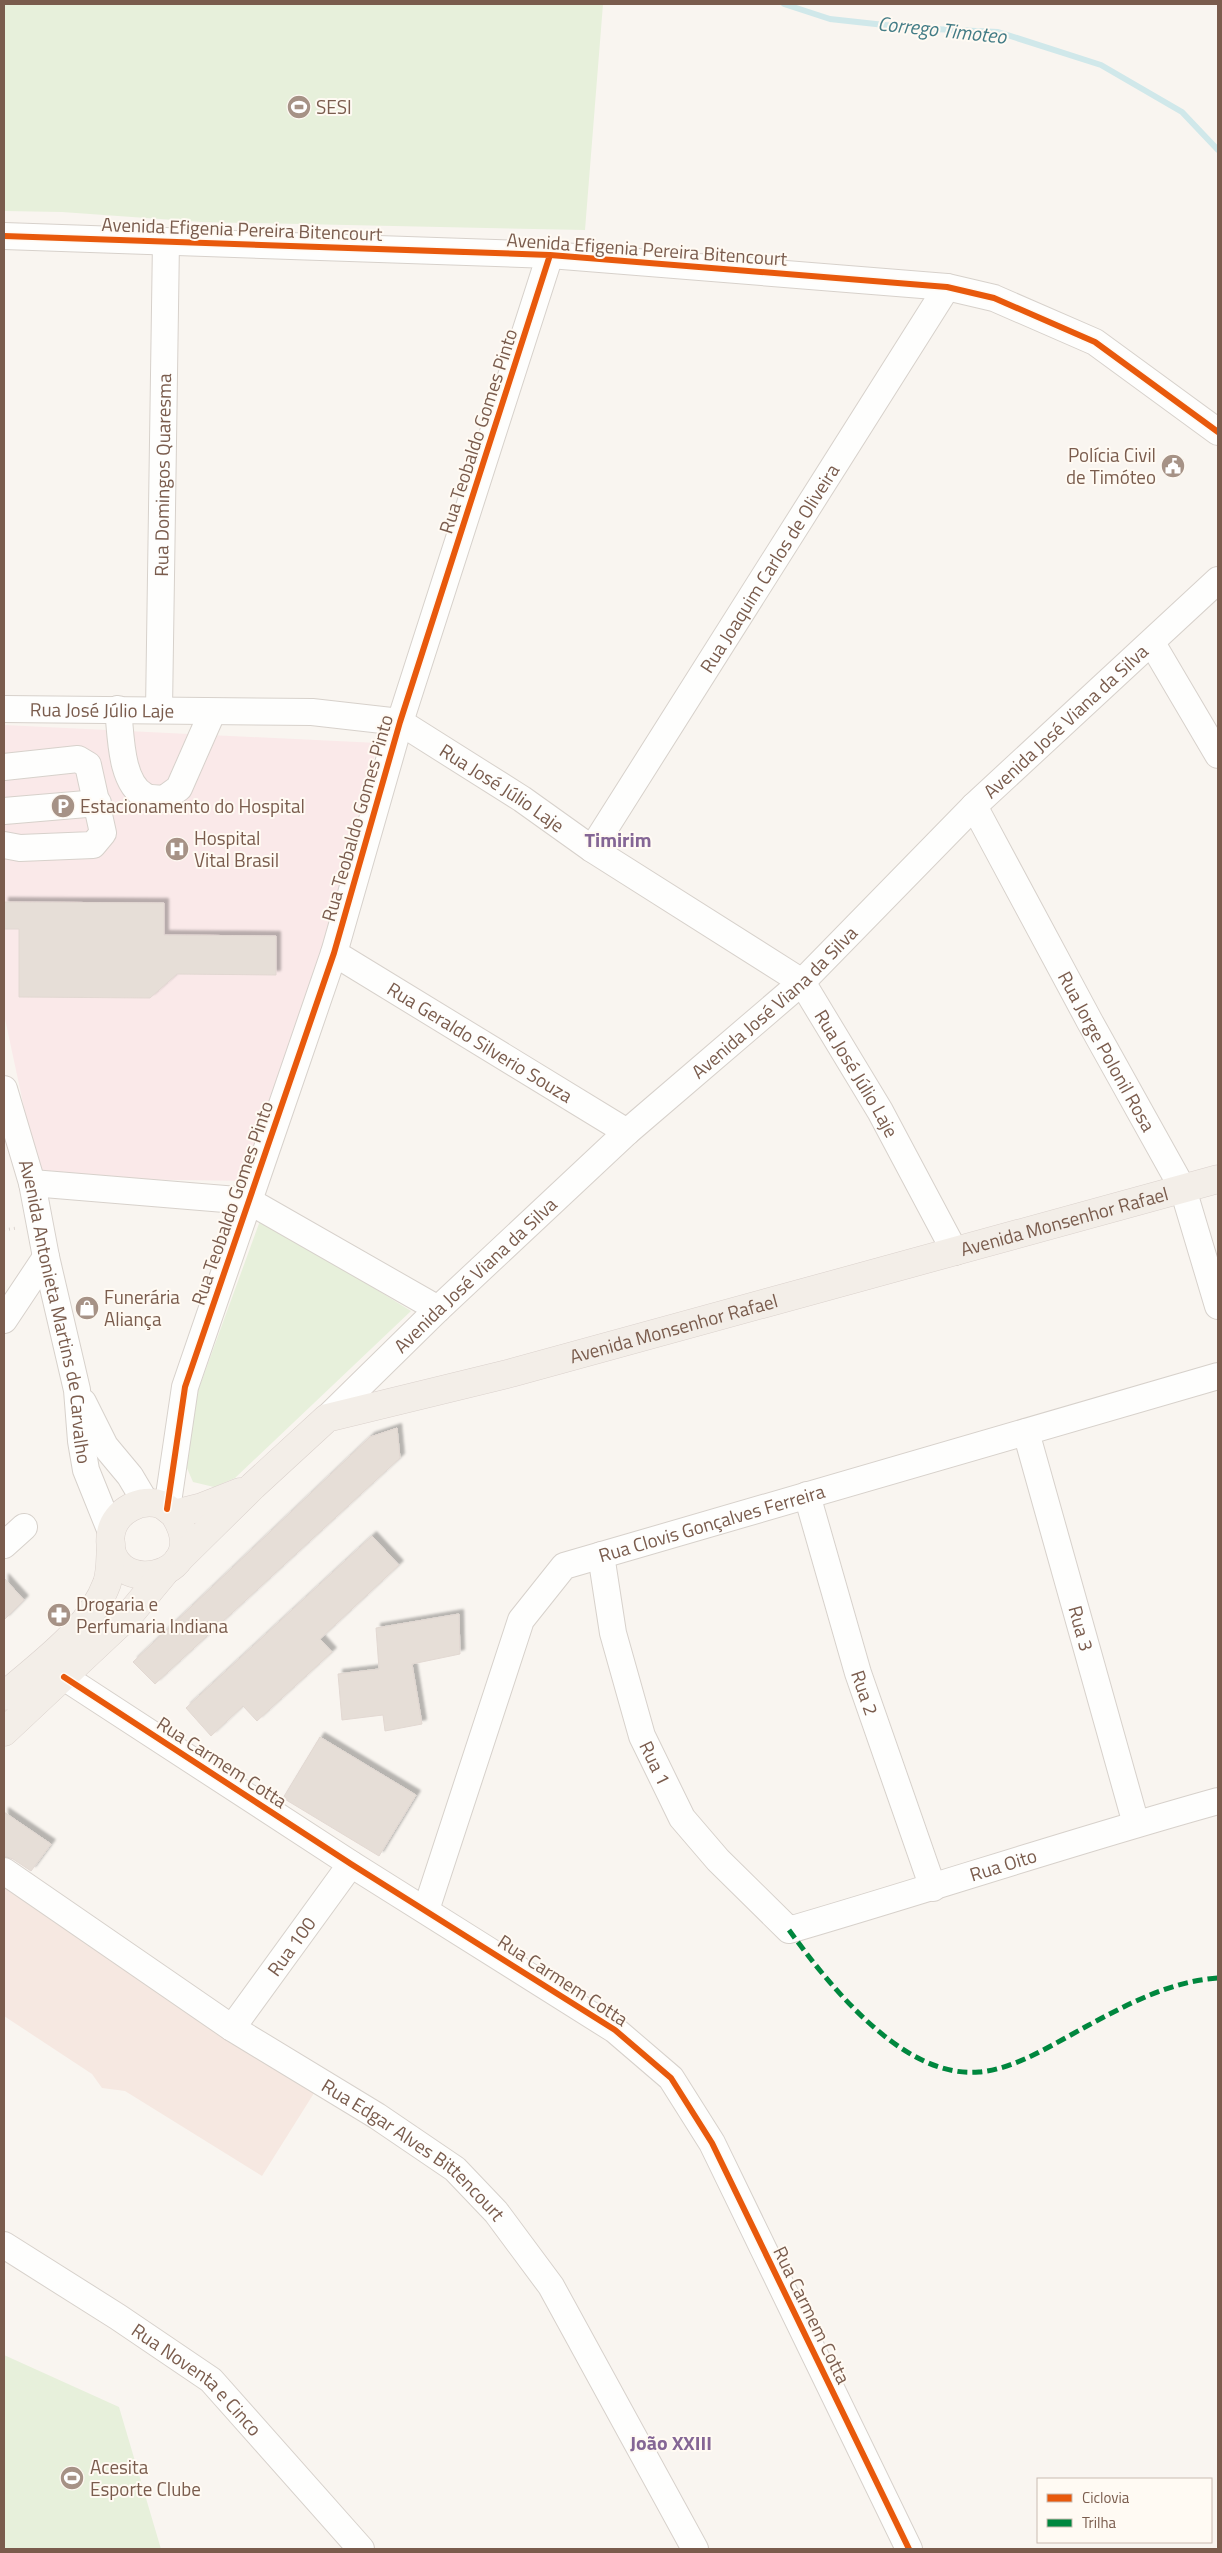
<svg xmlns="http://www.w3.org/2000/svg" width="1222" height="2553" viewBox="0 0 1222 2553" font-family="'Titillium Web',sans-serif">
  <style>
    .commercial { fill: #f6e8e1 }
    .medical { fill: #fae9e9 }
    .green { fill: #e7f0db }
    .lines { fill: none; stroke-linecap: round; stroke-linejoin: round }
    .stream { stroke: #d0e8ea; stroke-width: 6 }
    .building { fill: #e6ded7; stroke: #e2d8d2; filter: url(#shadow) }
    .minor-casing { stroke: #d7d1cb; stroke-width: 28 }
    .major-casing { stroke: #dad1cc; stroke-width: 29 }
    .path { stroke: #dcd5d0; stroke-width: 3; stroke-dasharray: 1 4; stroke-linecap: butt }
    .minor { stroke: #fefefd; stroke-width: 26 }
    .major { stroke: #f3eee8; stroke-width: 28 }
    .quiet { stroke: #00873e; stroke-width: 5; stroke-dasharray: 10 5; stroke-linecap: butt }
    .cycleway-casing { stroke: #fffaf3; stroke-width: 9 }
    .cycleway { stroke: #e8590c; stroke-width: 6 }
    .labels { text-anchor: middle; stroke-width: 4; stroke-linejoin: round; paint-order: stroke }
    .poi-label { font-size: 19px; fill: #7a5c4d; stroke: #fffaf3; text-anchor: start }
    .street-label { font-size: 19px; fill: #7a5c4d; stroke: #fffaf3 }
    .water-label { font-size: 20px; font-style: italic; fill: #437c86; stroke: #fffaf3 }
    .neighbourhood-label { font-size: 20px; font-weight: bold; fill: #846695; stroke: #fffaf3 }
  </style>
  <defs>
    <filter id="shadow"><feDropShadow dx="4.5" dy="-4.5" stdDeviation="1" flood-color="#0004"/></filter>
  </defs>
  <rect width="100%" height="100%" fill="#f9f5f0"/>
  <path class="commercial" d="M4 1869 321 2082 262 2176 125 2091 102 2088 92 2074 4 2016Z"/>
  <path class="medical" d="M4 725 378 743 322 954 247 1181 39 1178 4 1014Z"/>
  <path class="green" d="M4 4H603L585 230 202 222 62 212 4 211Z
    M261 1218 411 1311 235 1478 214 1487 193 1482 184 1461 187 1421Z
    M4 2355 119 2407 161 2549H4Z"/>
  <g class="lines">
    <path class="stream" d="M784 4 830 19 912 28 998 32 1101 65 1182 112 1218 150"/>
  </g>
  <path class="building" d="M4 902 164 903V935L276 936V975L177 974 150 998 19 997V929H4Z
    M397 1428 400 1458 155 1684 133 1662 370 1437Z
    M372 1536 399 1565 320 1639 332 1652 257 1721 243 1706 211 1736 186 1708Z
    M4 1578 24 1600 4 1620Z
    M459 1614 460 1654 412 1664 422 1724 385 1731 383 1715 342 1720 338 1674 379 1669 376 1628Z
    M320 1737 416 1795 379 1856 283 1798Z
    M4 1812 51 1844 31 1871 13 1859 4 1856Z"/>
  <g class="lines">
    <g class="minor-casing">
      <g id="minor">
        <path d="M4 236 550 255 947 287 994 298 1095 342 1218 432"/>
        <path d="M1152 643 1218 755"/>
        <path id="s1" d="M4 709 312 712 400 722 522 799 592 849 802 982 880 1111 955 1252"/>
        <path d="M118 709C121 734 120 783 145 796 150 799 159 798 164 799L179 788 212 713"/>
        <path id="s2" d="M159 710 166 241"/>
        <path d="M4 767 78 759 88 765 103 833 93 845 20 848 4 845"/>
        <path id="s3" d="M974 806 1090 1022 1183 1189 1218 1306"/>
        <path d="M4 811 98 803"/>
        <path id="s4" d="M592 849 947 287"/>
        <path id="s5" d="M334 953 627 1132"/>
        <path id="s6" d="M4 1089 32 1183 46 1257 77 1390 81 1441 86 1470 111 1532"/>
        <path d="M32 1183 249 1201 438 1309"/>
        <path d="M4 1320 46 1257"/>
        <path d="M83 1402 105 1446 130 1476 146 1503"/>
        <path id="s7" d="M327 1418 438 1309 627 1132 802 982 974 806 1218 580"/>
        <path id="s8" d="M1026 1432 1136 1824"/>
        <path id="s9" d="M807 1495 858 1673 933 1888"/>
        <path d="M167 1509 185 1387 334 953 400 722 550 255"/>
        <path d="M4 1545 24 1527"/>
        <path id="s10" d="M601 1555 613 1633 642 1736 682 1818 718 1860 789 1930C933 1888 1074 1841 1218 1801"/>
        <path d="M64 1677 351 1864 615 2030 671 2078 712 2143 909 2549"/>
        <path id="s11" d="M4 1871 232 2028 377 2116 455 2169 496 2212 551 2286 695 2549"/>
        <path id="s12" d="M426 1910 521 1620 564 1566 1218 1376"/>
        <path id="s13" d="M232 2028 351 1864"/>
        <path id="s14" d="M4 2245 118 2317 211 2380 361 2549"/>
      </g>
    </g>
    <g class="major-casing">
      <g id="major">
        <path d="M174 1514C218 1582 100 1600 111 1533 115 1511 141 1497 162 1505 166 1507 170 1511 174 1514L202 1507 240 1492"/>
        <path id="s15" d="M178 1560 253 1486 327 1418 511 1373 1218 1179"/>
        <path d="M4 1696C40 1664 90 1630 107 1583 111 1571 110 1556 111 1544"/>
        <path d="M4 1732 130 1614 164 1573"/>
      </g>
    </g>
    <path class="path" d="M4 1230 17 1228"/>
    <use href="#minor" class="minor"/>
    <use href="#major" class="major"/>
    <path class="quiet" d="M789 1930C829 1985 903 2079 979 2072 1016 2069 1055 2043 1087 2026 1128 2004 1171 1981 1218 1978"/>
    <g class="cycleway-casing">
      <path id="cycleway" d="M4 236 550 255 947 287 994 298 1095 342 1218 432
        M167 1509 185 1387 334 953 400 722 550 255
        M64 1677 351 1864 615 2030 671 2078 712 2143 909 2549"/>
    </g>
    <use href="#cycleway" class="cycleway"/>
  </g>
  <defs>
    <g id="stadium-disc" transform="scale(1.25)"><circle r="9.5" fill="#a69286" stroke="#fffaf3"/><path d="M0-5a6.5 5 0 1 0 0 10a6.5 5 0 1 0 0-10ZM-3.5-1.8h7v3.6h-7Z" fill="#fff"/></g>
    <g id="civic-disc" transform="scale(1.25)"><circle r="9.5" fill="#a69286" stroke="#fffaf3"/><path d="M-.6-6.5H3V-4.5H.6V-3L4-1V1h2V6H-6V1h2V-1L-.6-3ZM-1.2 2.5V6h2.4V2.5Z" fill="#fff"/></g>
    <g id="parking-disc" transform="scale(1.25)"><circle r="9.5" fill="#a69286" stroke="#fffaf3"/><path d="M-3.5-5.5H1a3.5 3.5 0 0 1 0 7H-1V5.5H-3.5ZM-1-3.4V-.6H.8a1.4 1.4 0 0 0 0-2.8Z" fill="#fff"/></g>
    <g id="hospital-disc" transform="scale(1.25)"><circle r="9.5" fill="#a69286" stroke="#fffaf3"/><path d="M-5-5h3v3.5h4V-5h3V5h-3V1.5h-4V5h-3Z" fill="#fff"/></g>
    <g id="shop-disc" transform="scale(1.25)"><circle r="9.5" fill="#a69286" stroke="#fffaf3"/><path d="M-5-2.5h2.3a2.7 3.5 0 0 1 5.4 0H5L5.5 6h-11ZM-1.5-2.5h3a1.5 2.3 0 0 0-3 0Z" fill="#fff"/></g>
    <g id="pharmacy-disc" transform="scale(1.25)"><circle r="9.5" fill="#a69286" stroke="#fffaf3"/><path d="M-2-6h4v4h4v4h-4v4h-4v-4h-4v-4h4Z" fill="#fff"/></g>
  </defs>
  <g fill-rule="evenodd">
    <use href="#stadium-disc" x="299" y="107"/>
    <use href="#civic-disc" x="1173" y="466"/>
    <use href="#parking-disc" x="63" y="806"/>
    <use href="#hospital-disc" x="177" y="849"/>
    <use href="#shop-disc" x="87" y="1308"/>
    <use href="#pharmacy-disc" x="59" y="1615"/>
    <use href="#stadium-disc" x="72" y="2478"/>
  </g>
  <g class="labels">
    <g class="poi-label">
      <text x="316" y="114">SESI</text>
      <text x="1156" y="462" text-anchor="end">Polícia Civil<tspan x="1156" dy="22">de Timóteo</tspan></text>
      <text x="80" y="813">Estacionamento do Hospital</text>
      <text x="194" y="845">Hospital<tspan x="194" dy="22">Vital Brasil</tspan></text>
      <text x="104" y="1304">Funerária<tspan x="104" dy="22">Aliança</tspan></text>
      <text x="76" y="1611">Drogaria e<tspan x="76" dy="22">Perfumaria Indiana</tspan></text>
      <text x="90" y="2474">Acesita<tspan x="90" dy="22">Esporte Clube</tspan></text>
    </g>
    <g class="street-label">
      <text transform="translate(242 229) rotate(2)" y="7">Avenida Efigenia Pereira Bitencourt</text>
      <text transform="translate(647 249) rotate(4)" y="7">Avenida Efigenia Pereira Bitencourt</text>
      <text transform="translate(478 431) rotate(-72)" y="7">Rua Teobaldo Gomes Pinto</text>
      <text dy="7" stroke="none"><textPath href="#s2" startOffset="235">Rua Domingos Quaresma</textPath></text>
      <text dy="7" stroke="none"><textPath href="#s4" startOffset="332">Rua Joaquim Carlos de Oliveira</textPath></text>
      <text dy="7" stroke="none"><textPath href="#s1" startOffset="98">Rua José Júlio Laje</textPath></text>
      <text dy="7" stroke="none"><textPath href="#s7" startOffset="1016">Avenida José Viana da Silva</textPath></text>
      <text dy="7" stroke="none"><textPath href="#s1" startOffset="518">Rua José Júlio Laje</textPath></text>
      <text transform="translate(357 818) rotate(-74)" y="7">Rua Teobaldo Gomes Pinto</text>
      <text dy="7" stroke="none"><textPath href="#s7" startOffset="611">Avenida José Viana da Silva</textPath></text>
      <text dy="7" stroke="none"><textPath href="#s5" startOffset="171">Rua Geraldo Silverio Souza</textPath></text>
      <text dy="7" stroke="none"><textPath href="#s3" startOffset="279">Rua Jorge Polonil Rosa</textPath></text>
      <text dy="7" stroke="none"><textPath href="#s1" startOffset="982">Rua José Júlio Laje</textPath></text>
      <text transform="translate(232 1203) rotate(-71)" y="7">Rua Teobaldo Gomes Pinto</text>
      <text dy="7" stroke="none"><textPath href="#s15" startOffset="969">Avenida Monsenhor Rafael</textPath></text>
      <text dy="7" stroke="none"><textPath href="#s7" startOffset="206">Avenida José Viana da Silva</textPath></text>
      <text dy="7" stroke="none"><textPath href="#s6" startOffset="229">Avenida Antonieta Martins de Carvalho</textPath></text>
      <text dy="7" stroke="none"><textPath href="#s15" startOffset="564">Avenida Monsenhor Rafael</textPath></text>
      <text dy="7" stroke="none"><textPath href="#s12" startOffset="528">Rua Clovis Gonçalves Ferreira</textPath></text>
      <text dy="7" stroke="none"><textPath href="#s8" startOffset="204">Rua 3</textPath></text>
      <text dy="7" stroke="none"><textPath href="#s9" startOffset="206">Rua 2</textPath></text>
      <text transform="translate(222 1762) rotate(33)" y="7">Rua Carmem Cotta</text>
      <text dy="7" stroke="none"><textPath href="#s10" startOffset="216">Rua 1</textPath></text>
      <text dy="7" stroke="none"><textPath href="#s10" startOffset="656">Rua Oito</textPath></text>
      <text dy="7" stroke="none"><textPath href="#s13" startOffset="101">Rua 100</textPath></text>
      <text transform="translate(563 1980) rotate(33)" y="7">Rua Carmem Cotta</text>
      <text dy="7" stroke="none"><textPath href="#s11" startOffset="496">Rua Edgar Alves Bittencourt</textPath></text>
      <text transform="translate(812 2315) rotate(64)" y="7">Rua Carmem Cotta</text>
      <text dy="7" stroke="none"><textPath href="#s14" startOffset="236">Rua Noventa e Cinco</textPath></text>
    </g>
    <g class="water-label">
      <text transform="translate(942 30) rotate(6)" y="7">Corrego Timoteo</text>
    </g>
    <g class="neighbourhood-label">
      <text x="618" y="847">Timirim</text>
      <text x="671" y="2450">João XXIII</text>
    </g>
  </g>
  <rect width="1222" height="2553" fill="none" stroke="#7a5c4d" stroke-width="10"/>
  <rect x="1037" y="2478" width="175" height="65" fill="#fffaf3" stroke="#cabbb1"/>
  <rect x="1047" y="2494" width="25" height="8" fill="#e8590c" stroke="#cabbb1"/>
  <text x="1082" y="2503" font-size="15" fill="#7a5c4d">Ciclovia</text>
  <rect x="1047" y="2519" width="25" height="8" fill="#00873e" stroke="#cabbb1"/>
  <text x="1082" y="2528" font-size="15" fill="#7a5c4d">Trilha</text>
</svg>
